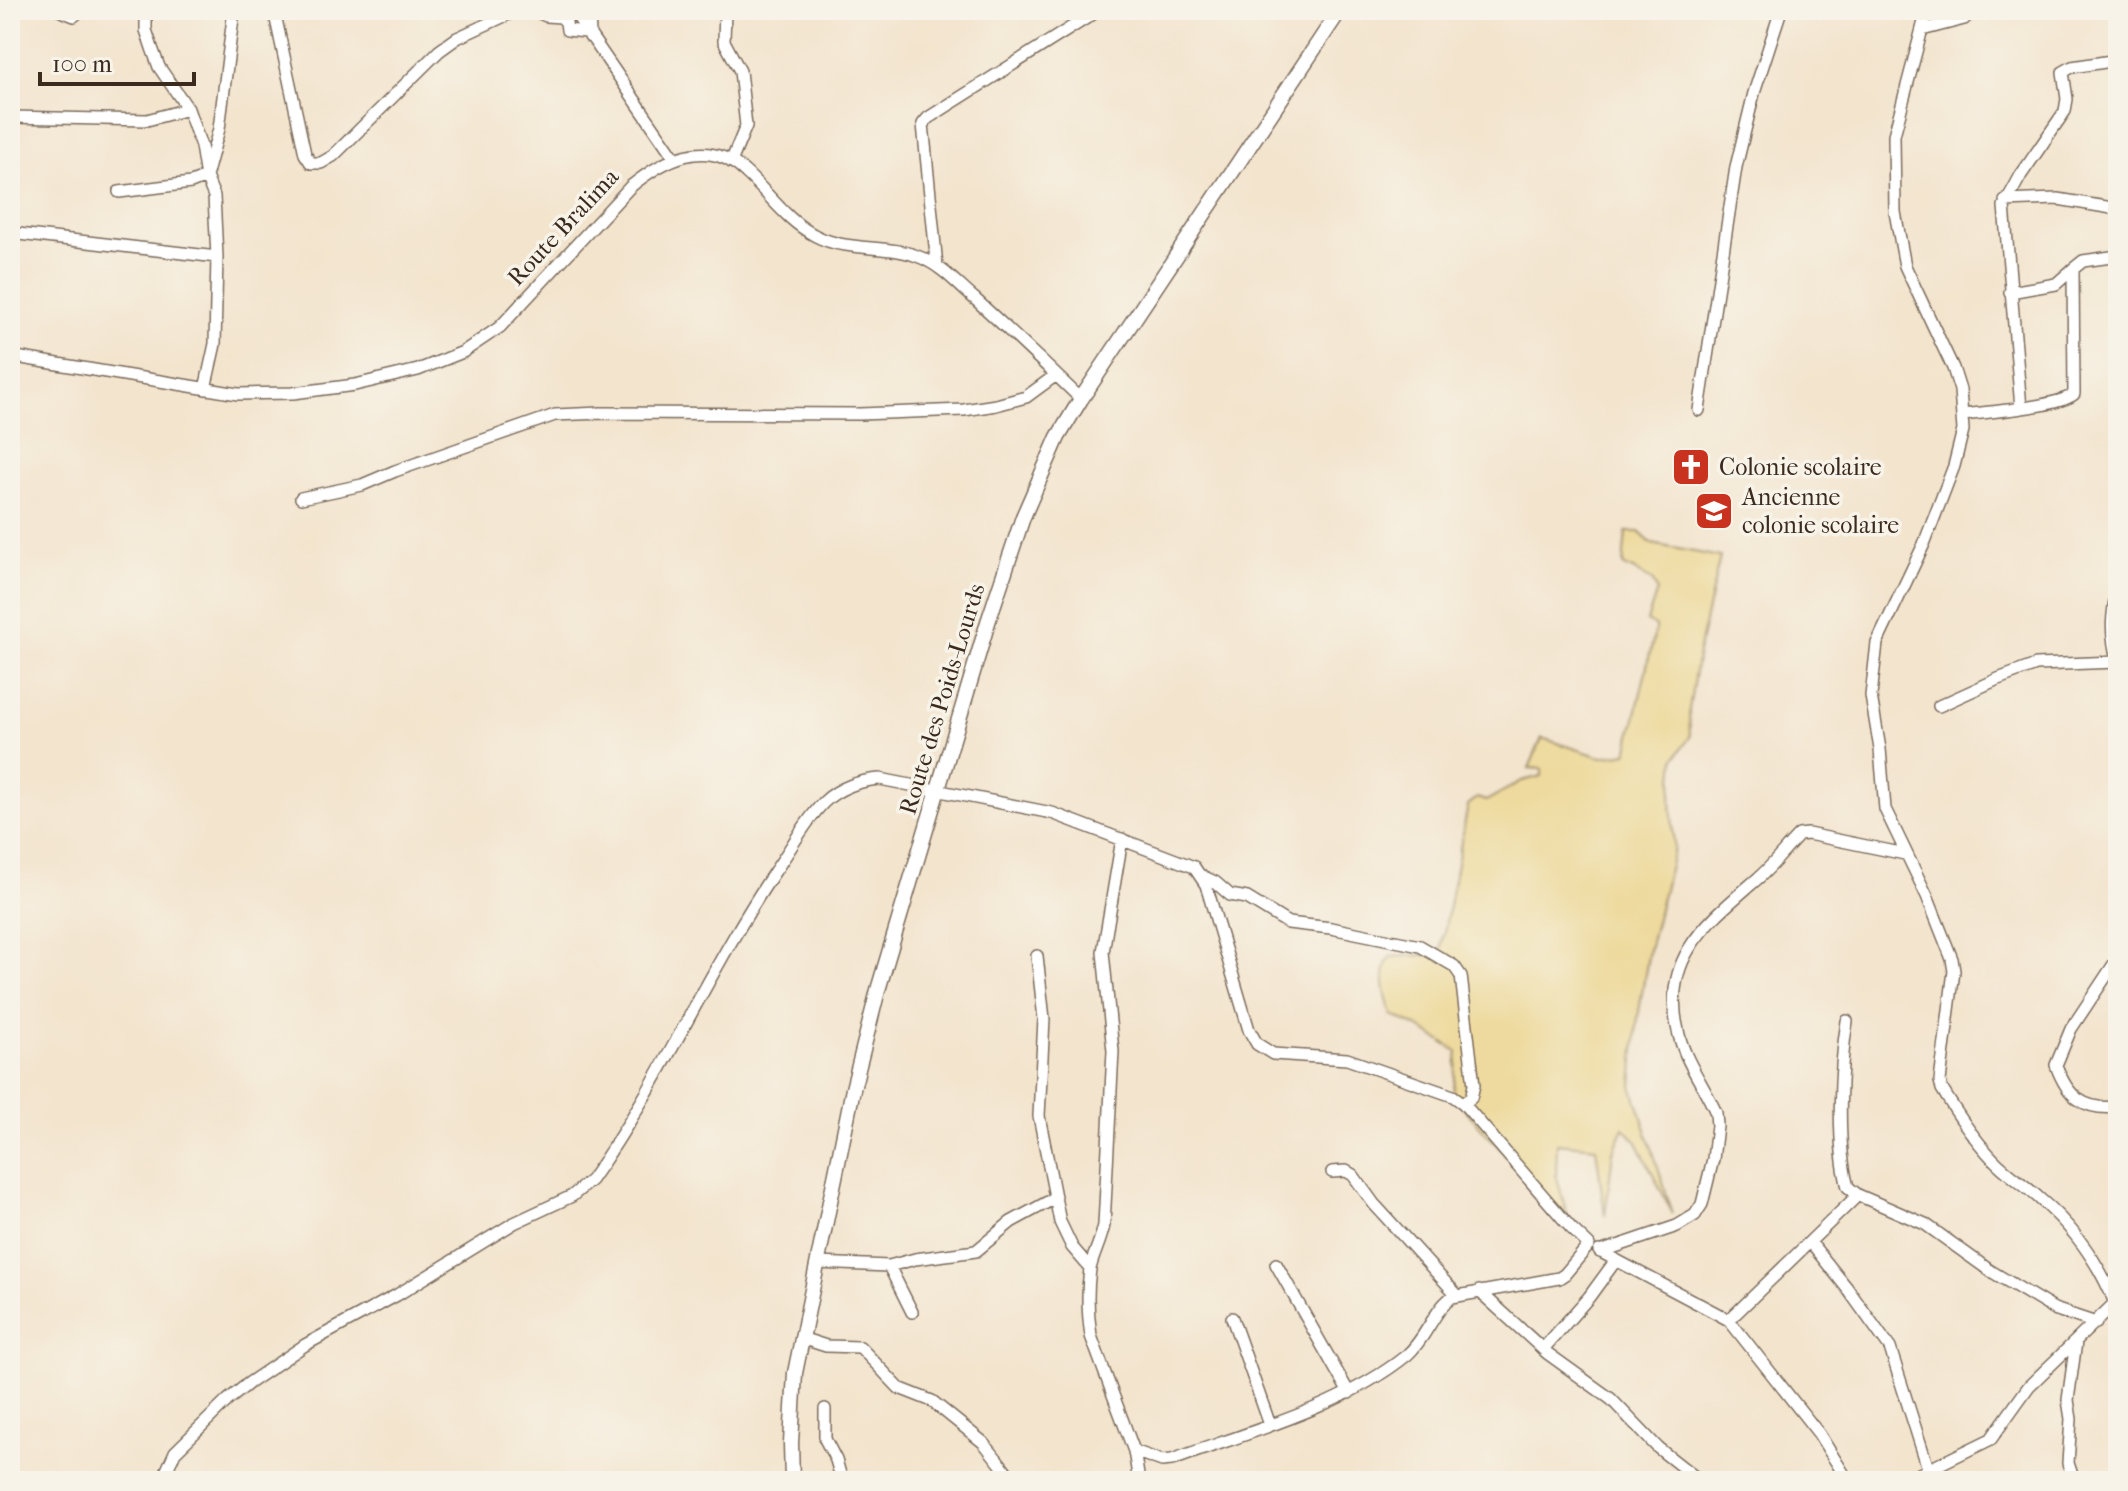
<svg xmlns="http://www.w3.org/2000/svg" width="2128" height="1491" viewBox="0 0 2128 1491" font-family="'IM FELL French Canon',serif">
  <style>
    .sand { fill: #eeda9e; stroke: #94825e; stroke-width: 2 }
    .lines { fill: none; stroke-linecap: round; stroke-linejoin: round }
    .minor-casing { stroke: #7b6b5b; stroke-width: 14 }
    .tertiary-casing { stroke: #7b6b5b; stroke-width: 17 }
    .secondary-casing { stroke: #7b6b5b; stroke-width: 19 }
    .minor { stroke: #fff; stroke-width: 11 }
    .tertiary { stroke: #fff; stroke-width: 14 }
    .secondary { stroke: #fde5c5; stroke-width: 16 }
    .labels { text-anchor: middle; stroke-width: 7; stroke-linejoin: round; paint-order: stroke }
    .street-label { font-size: 24px; fill: #3b2a1e; stroke: #f7f3e8 }
    .poi-label { font-size: 24px; fill: #3b2a1e; stroke: #f7f3e8; text-anchor: start }
  </style>
  <rect width="100%" height="100%" fill="#f7f3e8"/>
  <filter id="ink" filterUnits="userSpaceOnUse"><feTurbulence type="fractalNoise" baseFrequency=".0125" numOctaves="2"/><feDisplacementMap in="SourceGraphic" scale="16" xChannelSelector="R" yChannelSelector="G"/><feConvolveMatrix kernelMatrix="1 2 1 2 8 2 1 2 1" color-interpolation-filters="sRGB"/></filter>
  <filter id="wash" filterUnits="userSpaceOnUse"><feTurbulence type="fractalNoise" baseFrequency=".006" numOctaves="4" result="noise"/><feDisplacementMap in="SourceGraphic" scale="32" xChannelSelector="R" yChannelSelector="G"/><feGaussianBlur stdDeviation="1.8" result="paint"/><feColorMatrix in="noise" values="0 0 0 0 0 0 0 0 0 0 0 0 0 0 0 0 0 1.4 0 .05"/><feComposite in="paint" operator="in"/></filter>
  <g filter="url(#wash)">
    <rect width="100%" height="100%" fill="#f3e4cd"/>
    <path class="sand" d="M1626 532H1639L1652 544 1720 557 1698 652 1689 710 1690 737 1675 758 1671 800 1674 849 1649 950 1637 1024 1632 1086 1673 1214 1637 1142 1624 1128 1613 1152 1605 1216 1596 1147 1557 1143 1556 1175 1571 1228 1453 1096 1458 1052 1418 1027 1392 1015C1385 996 1379 975 1390 957L1440 954 1468 805 1477 798 1486 801 1522 781 1542 776V769L1529 768 1542 738 1601 757 1627 753 1656 627 1647 621 1657 591 1652 580 1623 565Z"/>
  </g>
  <g filter="url(#ink)">
    <g class="lines">
      <g class="minor-casing">
        <path id="minor" d="M59 10 74 16 81 10
          M146 10V30L152 48 159 67 188 109 201 146 206 177 214 196 217 257 215 344 205 389
          M274 10 305 154 311 163H321L333 156 439 51 457 38 511 13 535 11 546 16 561 17 566 22 567 30 586 32
          M573 10 674 157
          M589 10 590 37
          M725 10 724 41 740 71 746 126 731 162
          M1927 10 1894 135 1895 212 1905 266 1953 368 1960 390 1963 430 1954 466 1924 544 1877 643 1871 696 1880 749 1885 809 1927 896 1952 959 1954 971 1940 1081 1942 1089C1957 1114 1973 1138 1993 1159 2007 1174 2025 1185 2040 1199 2073 1227 2099 1263 2115 1303
          M1922 30 1964 19 1973 10
          M10 117 147 120 188 109
          M119 192 191 183 206 177 219 129 234 10
          M2005 201 2058 199 2118 209
          M10 233 217 257
          M937 266 923 124 928 118 1099 10
          M2010 292 2056 284 2073 269
          M10 356 238 394 293 393 355 385 418 370 463 352 500 327 630 187C663 160 706 136 744 171 769 193 785 220 816 236 849 253 889 243 922 258 943 267 958 285 975 299 1011 332 1046 365 1081 399
          M2021 408 2004 206 2021 175 2065 111 2067 99 2063 72 2072 67 2118 60
          M1699 410 1736 167 1754 93 1781 10
          M1963 415C1987 412 2058 407 2074 394L2073 269 2083 261 2118 256
          M301 498 362 485 395 471 555 415 601 413 860 414 964 410 996 405 1026 397 1056 375
          M2118 586C2111 616 2110 633 2118 664
          M1939 706 1998 679 2036 665 2117 662
          M1122 839 1103 952 1113 1051 1104 1225C1101 1241 1093 1255 1090 1269 1087 1290 1088 1316 1091 1336L1134 1451 1139 1481
          M1202 876 1215 882 1230 895 1247 898 1288 923 1331 928 1420 946 1454 966 1461 976 1474 1085 1471 1098 1463 1103
          M1037 956 1044 1019 1039 1116 1060 1222 1072 1247 1090 1268
          M2118 958 2071 1029 2056 1065C2067 1096 2083 1111 2118 1107
          M1847 1021C1840 1065 1836 1144 1848 1187L1858 1195
          M1332 1172 1346 1171 1353 1175 1374 1204 1457 1295
          M1810 1242 1847 1288 1890 1348 1928 1468
          M1599 1251 1729 1320 1858 1195 1925 1224 1989 1270 2054 1309 2096 1323
          M1600 1252 1677 1226 1695 1215 1702 1204 1713 1159 1717 1126 1716 1113C1705 1087 1686 1063 1679 1035 1659 960 1705 924 1756 880 1772 867 1784 850 1799 835L1808 834 1905 854
          M817 1263 889 1266 912 1312
          M1276 1264 1349 1393
          M889 1266 915 1259 976 1251 1011 1222 1055 1198
          M1479 1291 1547 1353 1611 1399 1658 1448 1700 1481
          M1232 1318 1270 1425
          M1729 1320 1819 1434 1848 1481
          M801 1338 826 1346 860 1347 899 1388 932 1401 984 1443 1014 1481
          M1543 1349 1589 1297 1616 1260
          M825 1409V1439L836 1460 842 1481
          M162 1481 175 1452 228 1400 249 1383 305 1345 397 1295 514 1223 572 1196 591 1180C661 1082 708 971 775 871 791 849 805 821 824 802 838 788 861 780 880 779L1052 813 1194 867 1206 885 1249 1030 1257 1044 1273 1054 1347 1059 1453 1096 1463 1103 1571 1228 1589 1245 1565 1274 1559 1278 1452 1297C1433 1311 1426 1339 1407 1355 1343 1407 1249 1432 1172 1460L1162 1461 1134 1451
          M1905 1481 1991 1439 2029 1386 2118 1300
          M2074 1481 2068 1463 2071 1419 2068 1400 2076 1342"/>
      </g>
      <g class="tertiary-casing">
        <path id="tertiary" d="M792 1481 791 1443 795 1373 853 1089 878 990 988 622 1023 517 1058 437 1081 399 1340 10"/>
      </g>
      <g class="secondary-casing">
        <path id="secondary" d="M2111 1481 2118 1477"/>
      </g>
      <use href="#minor" class="minor"/>
      <use href="#tertiary" class="tertiary"/>
      <use href="#secondary" class="secondary"/>
    </g>
  </g>
  <defs>
    <g id="church-square" transform="scale(2)"><rect x="-9" y="-9" width="18" height="18" rx="4" fill="#c8321e" stroke="#f7f3e8"/><path d="M-1.2-6h2.4v3.5h3.3v2.4h-3.3V6h-2.4V-.1h-3.3v-2.4h3.3Z" fill="#fff"/></g>
    <g id="school-square" transform="scale(2)"><rect x="-9" y="-9" width="18" height="18" rx="4" fill="#c8321e" stroke="#f7f3e8"/><path d="M0-5L7-2L0 1L-7-2ZM-4 1L0 2.5L4 1V4Q0 6-4 4Z" fill="#fff"/></g>
  </defs>
  <g fill-rule="evenodd">
    <use href="#church-square" x="1691" y="467"/>
    <use href="#school-square" x="1714" y="511"/>
  </g>
  <g class="labels">
    <g class="street-label">
      <text transform="translate(563 227) rotate(-47)" y="8">Route Bralima</text>
      <text transform="translate(942 699) rotate(-73)" y="8">Route des Poids-Lourds</text>
    </g>
    <g class="poi-label">
      <text x="1719" y="475">Colonie scolaire</text>
      <text x="1742" y="505">Ancienne<tspan x="1742" dy="28">colonie scolaire</tspan></text>
    </g>
  </g>
  <rect width="2128" height="1491" fill="none" stroke="#f7f3e8" stroke-width="40"/>
  <path d="M40 72v12h154v-12" fill="none" stroke="#3b2a1e" stroke-width="4"/>
  <text x="52" y="72" font-size="24" fill="#3b2a1e" stroke="#f7f3e8" stroke-width="6" paint-order="stroke">100 m</text>
</svg>
